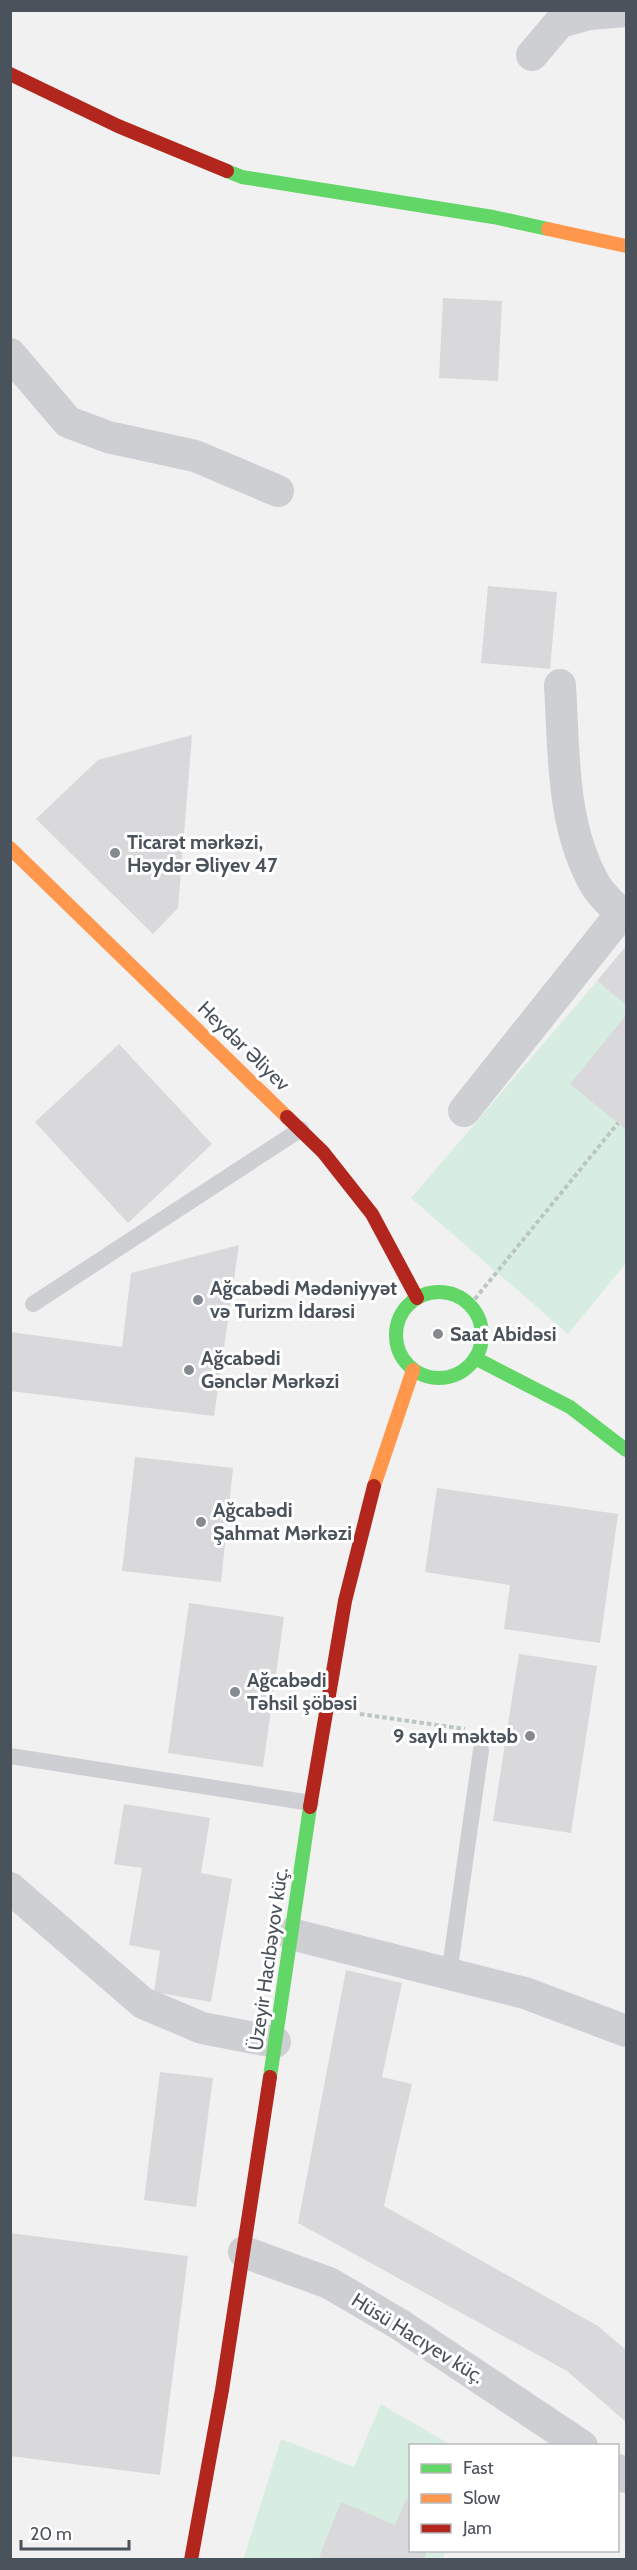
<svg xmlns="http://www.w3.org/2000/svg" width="637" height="2570" viewBox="0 0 637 2570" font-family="Cabin,sans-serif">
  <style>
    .green { fill: #d8ede2 }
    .building { fill: #d9d9db }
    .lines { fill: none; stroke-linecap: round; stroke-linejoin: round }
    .path { stroke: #bbc5c2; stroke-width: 4; stroke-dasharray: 4.5 3; stroke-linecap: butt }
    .lane { stroke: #cdcfd2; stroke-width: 16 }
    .street { stroke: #cdcfd2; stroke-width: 32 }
    .fast { stroke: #63d668; stroke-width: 14 }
    .slow { stroke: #ff974d; stroke-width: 14 }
    .jam { stroke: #b3261e; stroke-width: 14 }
    .poi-dot { fill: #848a90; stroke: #fff; stroke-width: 2 }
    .labels { text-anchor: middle; stroke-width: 6; stroke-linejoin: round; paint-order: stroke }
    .poi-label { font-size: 20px; font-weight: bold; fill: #4a525b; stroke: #fff; text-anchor: start }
    .street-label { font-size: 20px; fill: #4a525b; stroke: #fff }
  </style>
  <rect width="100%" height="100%" fill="#f1f1f1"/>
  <path class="green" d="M597 981 626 1005V1015L571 1084 626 1130V1263L568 1334 411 1198Z
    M381 2404 451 2445 410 2446V2550L446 2551 442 2559 243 2560 281 2439 354 2467Z"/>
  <path class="building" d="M443 298 502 301 498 381 439 378Z
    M488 586 557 592 550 669 481 663Z
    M192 735 178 908 153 934 36 819 98 760Z
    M626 946V1005L597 981Z
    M626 1015V1130L570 1084Z
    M119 1044 212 1144 128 1223 35 1122Z
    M239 1245 214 1416 10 1391V1332L122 1347 131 1273Z
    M135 1457 233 1468 221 1582 122 1571Z
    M437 1488 618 1514 600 1643 504 1629 510 1585 425 1572Z
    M189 1603 284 1617 263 1767 168 1753Z
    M519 1654 597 1666 571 1833 493 1821Z
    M124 1804 210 1818 201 1873 232 1879 211 2002 154 1992 160 1951 129 1945 142 1868 114 1864Z
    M346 1970 402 1983 382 2077 412 2084 384 2206 598 2326 626 2350V2422L567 2371 298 2223Z
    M160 2072 213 2078 196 2207 144 2200Z
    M10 2233 188 2256 160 2475 10 2456Z
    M406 2499 410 2501V2550H427L424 2560H318L341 2502 395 2525Z"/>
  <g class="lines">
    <path class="path" d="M470 1305 618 1123
      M360 1714 465 1729"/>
    <path class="lane" d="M33 1304 301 1129
      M10 1756 311 1803
      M449 1974 481 1750"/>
    <path class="street" d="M532 55 560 22 589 14 626 11
      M10 354 68 422 108 437 195 456 278 491
      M560 685C564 752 561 826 596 886 602 896 613 905 621 914L626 911
      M464 1111 621 914
      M10 1888 143 2003 202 2028 275 2042
      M291 1934 525 1993 626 2031
      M244 2252 329 2283 399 2324 582 2446
      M618 2470 626 2477"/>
    <path class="fast" d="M227 171 242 177 493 217 548 229
      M396 1335a43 43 0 1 1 86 0a43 43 0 1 1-86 0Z
      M475 1358 570 1407 626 1450
      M270 2077 310 1807"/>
    <path class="slow" d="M548 229 626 246
      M10 848 287 1117
      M374 1486 413 1370"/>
    <path class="jam" d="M10 74 118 126 227 171
      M287 1117 323 1152 372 1214 417 1298
      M310 1807 345 1601 374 1486
      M191 2560 222 2390 270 2077"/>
  </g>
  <g class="poi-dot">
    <circle cx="115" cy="853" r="6"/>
    <circle cx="198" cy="1300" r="6"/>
    <circle cx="438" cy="1334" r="6"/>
    <circle cx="189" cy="1370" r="6"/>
    <circle cx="201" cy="1522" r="6"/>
    <circle cx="235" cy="1692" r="6"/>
    <circle cx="530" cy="1736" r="6"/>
  </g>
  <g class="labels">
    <g class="poi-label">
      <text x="127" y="849">Ticarət mərkəzi,<tspan x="127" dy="23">Həydər Əliyev 47</tspan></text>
      <text x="210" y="1295">Ağcabədi Mədəniyyət<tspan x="210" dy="23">və Turizm İdarəsi</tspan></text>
      <text x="450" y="1341">Saat Abidəsi</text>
      <text x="201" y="1365">Ağcabədi<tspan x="201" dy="23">Gənclər Mərkəzi</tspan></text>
      <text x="213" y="1517">Ağcabədi<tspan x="213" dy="23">Şahmat Mərkəzi</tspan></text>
      <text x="247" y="1687">Ağcabədi<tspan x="247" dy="23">Təhsil şöbəsi</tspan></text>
      <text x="518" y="1743" text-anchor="end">9 saylı məktəb</text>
    </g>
    <g class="street-label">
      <text transform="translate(244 1046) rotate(44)" y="7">Heydər Əliyev</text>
      <text transform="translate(268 1959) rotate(-82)" y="7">Üzeyir Hacıbəyov küç.</text>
      <text transform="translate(418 2338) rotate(32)" y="7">Hüsü Hacıyev küç.</text>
    </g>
  </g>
  <rect width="637" height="2570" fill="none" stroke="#4a525b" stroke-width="24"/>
  <rect x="409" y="2444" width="210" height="108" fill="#ffffff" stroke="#b7babd" stroke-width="1.5"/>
  <rect x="421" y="2464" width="30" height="9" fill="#63d668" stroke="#b7babd" stroke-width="1.5"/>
  <text x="463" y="2474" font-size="18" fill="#4a525b">Fast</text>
  <rect x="421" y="2494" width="30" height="9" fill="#ff974d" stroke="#b7babd" stroke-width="1.5"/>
  <text x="463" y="2504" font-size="18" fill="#4a525b">Slow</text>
  <rect x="421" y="2524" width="30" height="9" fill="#b3261e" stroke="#b7babd" stroke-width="1.5"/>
  <text x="463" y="2534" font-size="18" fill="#4a525b">Jam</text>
  <path d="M21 2540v9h108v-9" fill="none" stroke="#4a525b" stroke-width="3"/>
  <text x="30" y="2540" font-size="18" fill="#4a525b" stroke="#ffffff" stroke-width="4.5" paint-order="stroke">20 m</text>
</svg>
